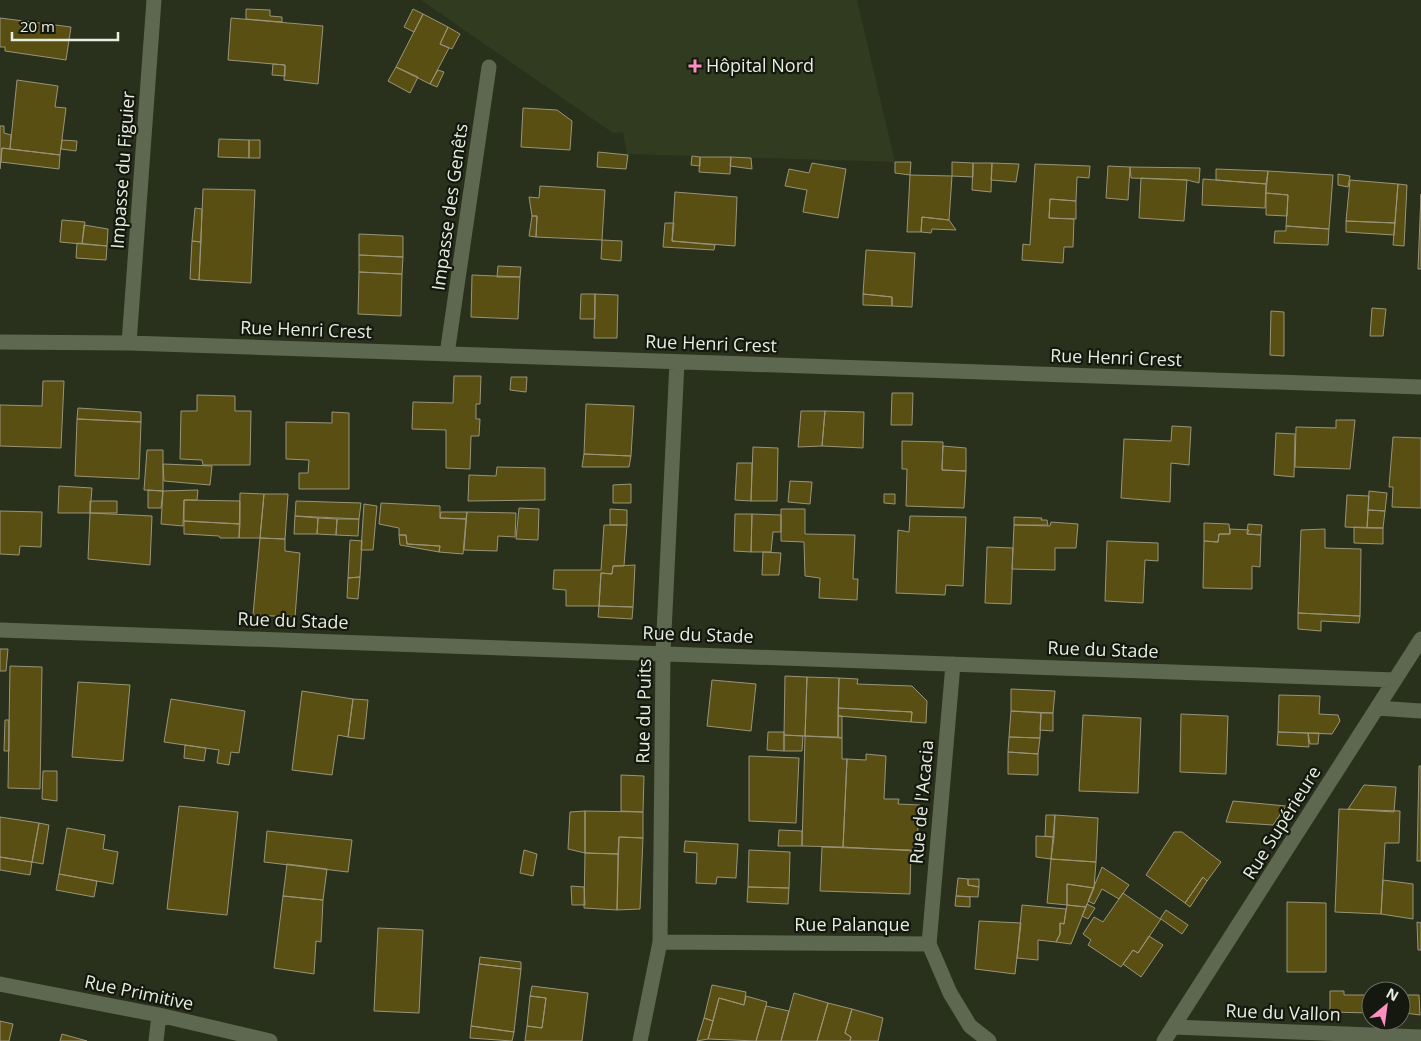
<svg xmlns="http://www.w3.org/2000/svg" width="1421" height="1041" viewBox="0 0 1421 1041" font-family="'Open Sans',sans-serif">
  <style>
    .built { fill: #303b1f }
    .building { fill: #594f13; stroke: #999479 }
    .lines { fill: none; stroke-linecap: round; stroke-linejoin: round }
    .minor { stroke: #5e6850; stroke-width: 15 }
    .poi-dot { fill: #fd8ebf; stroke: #14180e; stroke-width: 2 }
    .labels { text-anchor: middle; stroke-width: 4.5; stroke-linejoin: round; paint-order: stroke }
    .poi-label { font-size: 18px; fill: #e7eddf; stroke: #14180e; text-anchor: start }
    .street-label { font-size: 18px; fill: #e7eddf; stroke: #14180e }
  </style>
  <rect width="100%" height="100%" fill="#29311c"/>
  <path class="built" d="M421 0H857L895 162 627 154 623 132 613 133Z"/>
  <path class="building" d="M246 9 270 10V16L282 17V22L246 19Z
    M413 9 423 14 414 32 404 27Z
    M423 14 448 27 440 44 449 48 430 84 396 67Z
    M0 18 71 27 66 60 5 51V47H0Z
    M231 18 323 26 318 84 284 80 285 65 228 60Z
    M448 27 460 34 452 49 440 44Z
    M273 64 285 65V76L272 75Z
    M396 67 418 77 410 93 388 81Z
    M438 70 444 72 437 87 430 84Z
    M17 80 58 86 55 107 66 108 60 155 10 149Z
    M523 108 557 110 572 121 570 150 521 147Z
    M0 126H4V133L11 135 10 149 2 148 0 169Z
    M219 139 249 140V158L218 157Z
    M62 140 77 141 76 151 61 149Z
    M249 140H260V158H249Z
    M2 148 60 155 59 169 1 162Z
    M598 152 628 155 626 169 597 167Z
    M692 156 700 157V166L691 165Z
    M700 157H731L730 174 699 172Z
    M731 157 751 158 752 169 730 166Z
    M895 162H911L910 175 895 173Z
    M952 162 973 163V177L952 176Z
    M812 163 846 169 838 218 803 212 807 190 785 186 789 169 809 173Z
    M973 163H992L991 192 972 190Z
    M992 163 1019 164 1016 182 991 180Z
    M1035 164 1090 166 1089 178 1077 177 1076 201 1050 199 1049 218 1074 219 1073 247H1064L1063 263 1022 260 1023 244 1030 245Z
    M1108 166 1130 167 1128 200 1106 198Z
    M1130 167 1200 168 1199 183 1187 180 1131 178Z
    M1216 169 1268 171 1266 184 1216 180Z
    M1268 171 1333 175 1329 229 1286 226 1288 195 1266 193Z
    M1338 174 1350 176 1348 187 1338 185Z
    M910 175 952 176 949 220 922 217 921 232H907Z
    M1141 178 1187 180 1184 221 1139 218Z
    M1203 179 1266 184 1265 208 1202 205Z
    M1350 180 1398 184 1395 223 1346 221Z
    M1398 184 1407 185 1404 246 1393 245Z
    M540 186 605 190 602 240 536 237 537 216H532L529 197 539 198Z
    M203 189 255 190 251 283 199 280Z
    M675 192 737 197 735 246 672 241Z
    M1266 193 1288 195 1287 216 1266 215Z
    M1421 194V269H1418Z
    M1050 199 1076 201V219L1049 218Z
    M195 208 202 209 201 242 192 241Z
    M532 216H537L536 237 529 236Z
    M922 217 949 220 956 230 932 229 931 233 921 232Z
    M62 220 85 222 82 244 60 242Z
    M1346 221 1395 223 1394 235 1346 232Z
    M665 223H674L672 241 715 245 714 250 663 247Z
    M84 225 108 229 107 246 82 244Z
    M1286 226 1329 229 1328 245 1274 243 1275 231H1286Z
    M359 234 403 236V257L359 255Z
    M602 240 622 241 621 261 601 259Z
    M192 241 201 242 199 280 190 279Z
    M77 243 107 246 106 260 76 258Z
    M866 250 915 253 912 307 892 306V297L863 294Z
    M359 255 403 257 402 274 359 272Z
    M498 266 521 267 520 277H497Z
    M359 272 402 274 401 316 358 314Z
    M472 275 520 277 518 319 471 317Z
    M581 294H595V319H580Z
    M595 294 618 295 617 338H594Z
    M863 294 892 297V306L863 305Z
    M1372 308 1386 309 1383 336H1370Z
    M1271 311 1284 312V356L1270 355Z
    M454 376H481L480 404H476V419H480L479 436H471L470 469 446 468V430L412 429 413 402 453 403Z
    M511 377H527L526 392 510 390Z
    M43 381H64L61 448 0 446V405L42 406Z
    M892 393H913L912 425H891Z
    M197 395 235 396V411H251L250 465H203L202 460 180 459 181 411H197Z
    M586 404 634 406 631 456 584 454Z
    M78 408 141 412V422L77 419Z
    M801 411H825L822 446 798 447Z
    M825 411 864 412 863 448 822 446Z
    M332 412 349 413V489H299V473H308L309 460 286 459V422L332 423Z
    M77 419 141 422 139 479 75 476Z
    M1336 420H1355L1350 469 1295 467 1296 427 1336 428Z
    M1172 426 1191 427 1189 465 1171 463 1170 502 1121 498 1124 439 1171 441Z
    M1276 433 1295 434 1294 477 1274 475Z
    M1393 437 1421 438V508L1392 507 1393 487H1389Z
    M902 441 943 442 942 470 966 471 964 508 906 506 907 469H902Z
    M943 446 966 448V471L942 470Z
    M753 447 778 448 777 501H751Z
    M147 450H163V491L144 490Z
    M584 454 631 456 629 467H582Z
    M737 463H752L751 501 735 500Z
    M163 464 212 466 210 485 164 481Z
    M497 467 545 468V500L468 501 469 475 496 476Z
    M790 481 812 482 810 504 788 502Z
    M631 484V503H613V485Z
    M59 486 92 488 90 513H58Z
    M148 490 163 491 161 508H148Z
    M198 490 197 500H184L183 526 161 524 163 491Z
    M1369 491 1387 493 1385 511 1368 510Z
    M240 493 264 494 260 538H239Z
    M264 494H288L285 539 260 538Z
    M884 494H895V504L884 503Z
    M1347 495 1369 496 1367 528 1345 527Z
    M184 500 240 501V524L184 521Z
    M90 501H117V513H90Z
    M296 501 361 503 359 519 295 516Z
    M381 503 440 506V518L466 519 463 554 439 552 440 546 407 544 406 535H399V528L379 524Z
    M364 504 377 506 373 550H361Z
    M519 508 539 509 538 540 516 539Z
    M610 509 627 510V525H610Z
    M781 509H805V534L855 535 853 579H858L857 600 819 598 820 578 805 576 804 542 781 541Z
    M1368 510 1385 511 1383 528H1367Z
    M0 511 42 512 41 547 20 546 19 555 0 554Z
    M441 512H467L466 519 440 518Z
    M467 512 516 513 515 537 498 536 497 551 464 550Z
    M90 513 152 516 150 565 88 559Z
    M735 514H752L751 552 734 551Z
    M752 514 781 515V532H773L771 552H751Z
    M295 516 318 518 317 534H294Z
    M910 516 966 517 963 586 946 585 945 595 896 593 898 530 909 532Z
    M1014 517 1042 518 1041 520H1047L1048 525H1014Z
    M318 518 337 519 336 535 317 534Z
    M337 519H359L358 536 336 535Z
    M184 521 240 524 239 538H220L219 536 184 534Z
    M1051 522 1078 524 1076 548H1055V570L1012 569 1014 525 1050 526Z
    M1204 523 1229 524 1230 534H1219L1218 542 1204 541Z
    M1248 524 1262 525 1261 535 1247 534Z
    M604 525H627L624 566H613L612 574 601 573 599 606H566V590L553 589 554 570H601Z
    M1354 527 1383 528V544L1354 543Z
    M1230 529 1249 530 1247 534 1261 535 1260 567 1252 566V589L1203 588 1204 541 1218 542 1219 534H1230Z
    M1325 529V548L1361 549 1360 616 1298 613 1301 530Z
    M399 535H406L407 544 440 546 439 552 400 545Z
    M260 538 285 539V551L300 553 295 617 253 615Z
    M350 540 362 541 360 577 348 578Z
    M1107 541 1158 543V561L1145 560 1143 603 1105 601Z
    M987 547 1013 548 1011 604 985 603Z
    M763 552 781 553 779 575H762Z
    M635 565 633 607 599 606 601 573 612 574 613 566Z
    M360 577 358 599 347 598 348 578Z
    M599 606 633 607 632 619 598 617Z
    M1298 613 1360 616 1359 623 1321 621V631L1298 629Z
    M0 649H8L6 671H0Z
    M10 666 42 667 40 789 8 788Z
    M785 676 807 677 805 736 784 735Z
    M807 677 839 678 838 737 805 736Z
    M839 678 858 679 857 684 912 686 927 701 926 723 911 722 912 712 838 708Z
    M712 680 756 684 751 731 707 726Z
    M78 682 130 685 123 761 72 757Z
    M1011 689 1055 691 1053 713 1011 711Z
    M302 691 353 699 348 737 338 735 332 775 292 770Z
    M1279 695 1320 696 1319 714 1338 715 1340 721 1332 734 1278 732Z
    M171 699 245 711 239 753 231 752 229 765 217 763 219 750 164 742Z
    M353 699 368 700 364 739 348 737Z
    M838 708 912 712 911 722 838 716Z
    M1011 711 1041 713 1040 738 1009 737Z
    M1041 713H1053V731L1040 730Z
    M1181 714 1228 716 1226 774 1180 772Z
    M1083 715 1141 718 1138 793 1079 791Z
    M838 716H842V738L838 737Z
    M5 720H9V751H4Z
    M768 732H784V751L767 750Z
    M1278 732 1308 733 1309 747 1277 745Z
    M1308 733H1319L1318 744H1310Z
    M784 735 803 736 802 751H784Z
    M805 736 842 738V759H847L843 847 802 846Z
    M1009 737 1040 738 1038 754 1008 752Z
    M185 745 206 748 204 761 184 758Z
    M1008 752 1038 754V775L1008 774Z
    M866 754 886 756 884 799H899L898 804 920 805 916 851 843 847 847 759 866 760Z
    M749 756 799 758 796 823 749 821Z
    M1419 766H1421V861H1417Z
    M43 771H57V801L42 799Z
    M621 775 644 776 643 812 621 811Z
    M1364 785 1396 787 1394 812 1348 809Z
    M1233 801 1286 806 1273 825 1226 822Z
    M179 806 238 812 227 915 167 909Z
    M1339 809 1400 811 1399 843H1385L1381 914 1335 912Z
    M585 811V853L568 849 570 812Z
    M585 811 643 812V838L619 837 618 854 585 853Z
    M1046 815H1055L1054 837 1045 836Z
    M1055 815 1098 818 1096 862 1051 859Z
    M0 817 39 823 32 862 0 857Z
    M39 823 49 825 43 864 32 862Z
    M67 828 105 835 103 849 118 852 113 884 59 874Z
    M779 830 802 831V846H778Z
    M267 831 352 840 348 872 264 862Z
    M1174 832H1182L1221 862 1207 881 1203 877 1185 903 1146 875Z
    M1036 836 1054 837 1051 859 1036 857Z
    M619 837 643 838 640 909 617 910Z
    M685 841 738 844 736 878 717 877 716 884 696 883 697 853 684 852Z
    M822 847 911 850 910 894 820 891Z
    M524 850 537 854 533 876 520 873Z
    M749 850 790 852 789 888 748 887Z
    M585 853 618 854 617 910 584 908Z
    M0 857 32 862 30 875 0 870Z
    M1051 859 1096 862 1094 888 1067 884V905L1047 903Z
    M287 864 327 869 323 900 283 896Z
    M1102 867 1129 885 1119 899 1102 889 1094 904 1088 901Z
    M59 874 97 881 94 897 56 890Z
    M1203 877 1207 881 1190 907 1185 903Z
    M958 878 968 879V885L979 887 978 897 956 896Z
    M968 879H979V887L968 885Z
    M1383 880 1413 884V919L1381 914Z
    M1067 884 1094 888 1086 907 1067 905Z
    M571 886 584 887 585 905H572Z
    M748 887 789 888 788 904 747 902Z
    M1123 893 1160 919 1166 910 1188 925 1182 934 1161 919 1138 953 1133 950 1121 967 1088 945 1091 940 1083 934 1094 917 1103 922Z
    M283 896 323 900 321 942 316 941 314 974 274 968Z
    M956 896 970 897V907L955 906Z
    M1287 902 1326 903V972H1287Z
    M1087 904 1095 908 1088 919 1082 916Z
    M1022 905 1066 909 1064 924 1060 923V934L1056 942 1038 940V960L1017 958Z
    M1067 905 1086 907 1071 944 1056 942 1060 934V923L1064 924Z
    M979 921 1021 923 1015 974 975 969Z
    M1417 922 1421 923V950H1418Z
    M378 928 423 930 419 1013 374 1011Z
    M1149 936 1163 945 1141 977 1123 964 1133 950 1138 953Z
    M480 957 521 962V969L479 964Z
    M479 964 521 969 514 1032 471 1026Z
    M712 985 746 992 744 1005 719 998 713 1021 704 1018Z
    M532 986 588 993 582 1041H525L527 1026 542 1028 546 998 530 996Z
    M1330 991H1344V995H1371V1013L1330 1012Z
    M794 993 828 1003 817 1041H781Z
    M1406 995H1419L1420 1015 1405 1013Z
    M530 996 546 998 542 1028 527 1026Z
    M746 996 767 1002 756 1041 708 1039 719 998 744 1005Z
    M828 1003 852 1009 845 1033 851 1037 850 1041H817Z
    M766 1006 789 1011 781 1041H756Z
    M852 1009 883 1018 878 1041H850L851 1037 845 1033Z
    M704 1018 713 1021 708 1039 697 1041Z
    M0 1021 13 1024 9 1041H0Z
    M471 1026 514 1032 512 1041 470 1038Z
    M62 1034 87 1041H60Z"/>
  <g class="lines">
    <path class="minor" d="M0 342 129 343 1421 387
      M129 343 154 0
      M447 354 489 67
      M0 630 1395 680
      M1377 708 1421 711
      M660 942 929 944 950 993 970 1026 989 1041
      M929 944 953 664
      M0 984 159 1015 270 1041
      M1174 1027 1421 1037
      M156 1041 159 1015
      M640 1041 660 942 663 653 677 362
      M1164 1041 1421 639"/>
  </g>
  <path class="poi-dot" d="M692.5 58.5h5v5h5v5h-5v5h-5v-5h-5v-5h5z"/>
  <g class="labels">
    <g class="poi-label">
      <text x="706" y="72">Hôpital Nord</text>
    </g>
    <g class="street-label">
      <text transform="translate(123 170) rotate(-86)" y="6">Impasse du Figuier</text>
      <text transform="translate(450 207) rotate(-82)" y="6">Impasse des Genêts</text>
      <text transform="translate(306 330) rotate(2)" y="6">Rue Henri Crest</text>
      <text transform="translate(711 344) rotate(2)" y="6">Rue Henri Crest</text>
      <text transform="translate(1116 358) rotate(2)" y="6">Rue Henri Crest</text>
      <text transform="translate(293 621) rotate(2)" y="6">Rue du Stade</text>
      <text transform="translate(698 635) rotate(2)" y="6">Rue du Stade</text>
      <text transform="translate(1103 650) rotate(2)" y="6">Rue du Stade</text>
      <text transform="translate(644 711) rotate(-89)" y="6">Rue du Puits</text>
      <text transform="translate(922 802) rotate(-85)" y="6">Rue de l'Acacia</text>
      <text transform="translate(1282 823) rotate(-58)" y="6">Rue Supérieure</text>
      <text x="852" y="931">Rue Palanque</text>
      <text transform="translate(139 993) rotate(12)" y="6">Rue Primitive</text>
      <text transform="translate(1283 1013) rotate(2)" y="6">Rue du Vallon</text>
    </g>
  </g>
  <g transform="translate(1386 1006) rotate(29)"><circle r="24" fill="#14180e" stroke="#686d62"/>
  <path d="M0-4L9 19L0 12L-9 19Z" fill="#fd8ebf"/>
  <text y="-8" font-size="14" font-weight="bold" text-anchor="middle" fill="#e7eddf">N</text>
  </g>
  <path d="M12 32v8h106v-8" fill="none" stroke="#e7eddf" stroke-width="2.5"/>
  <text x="20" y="32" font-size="15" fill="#e7eddf" stroke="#14180e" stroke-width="4" paint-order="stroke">20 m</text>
</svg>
